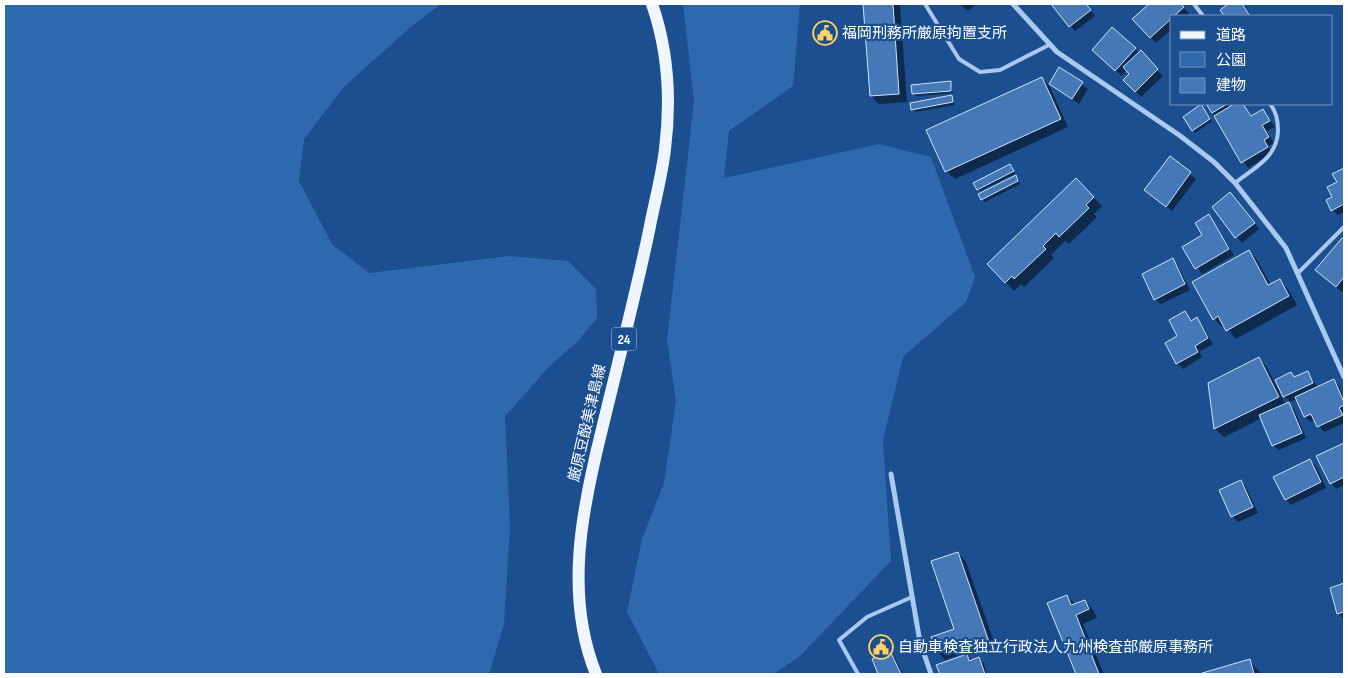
<svg xmlns="http://www.w3.org/2000/svg" width="1348" height="678" viewBox="0 0 1348 678" font-family="'Sofia Sans Condensed','Noto Sans JP',sans-serif">
  <style>
    .green { fill: #2e69ad }
    .shadow { fill: #0007 }
    .building { fill: #4478b7; stroke: #cfe3fa }
    .lines { fill: none; stroke-linecap: round; stroke-linejoin: round }
    .lane { stroke: #a9c9ee; stroke-width: 4 }
    .street { stroke: #a9c9ee; stroke-width: 5 }
    .primary { stroke: #f0f6ff; stroke-width: 12 }
    .labels { text-anchor: middle; stroke-width: 4.5; stroke-linejoin: round; paint-order: stroke }
    .shield { fill: #1b4f8f; stroke: #bbcadd; stroke-width: 1 }
    .shield-label { font-size: 14px; font-weight: bold; fill: #fff }
    .poi-label { font-size: 15px; fill: #fff; stroke: #1b4f8f; text-anchor: start }
    .street-label { font-size: 15px; fill: #fff; stroke: #1b4f8f }
  </style>
  <rect width="100%" height="100%" fill="#1b4f8f"/>
  <path class="green" d="M4 4H441L413 25 344 87 304 139 299 181 332 244 369 273 509 256 568 261 596 289 597 318 579 340 549 367 505 416 510 527 504 624 489 674H4Z
    M683 4H800L793 86 729 131 724 178 879 144 931 157 975 277 966 302 903 357 883 440 891 561 799 657 773 674H659L627 612 642 539 664 483 676 401 667 340 694 101Z"/>
  <path class="shadow" d="M865 4H900L907 102 879 104 871 96Z
    M960 4H976L968 11Z
    M1053 4H1086L1095 16 1075 31Z
    M1151 4H1180L1189 13 1186 16H1172V29L1156 43 1134 19Z
    M1231 4H1243L1251 16H1225L1221 10Z
    M1135 49 1163 76 1141 97 1125 80 1131 74 1127 69 1122 76 1099 56Z
    M1059 69 1088 89 1079 104 1050 84Z
    M1042 78 1049 85 1068 127 955 179 946 171Z
    M950 83 953 93 916 96 913 93Z
    M951 97 955 105 915 112 913 109Z
    M1207 104H1243L1252 117 1263 110 1275 127 1267 131 1274 143 1268 146 1272 153 1248 168Z
    M1204 109 1212 121 1195 133 1193 130Z
    M1170 158 1196 179 1172 211 1145 190Z
    M1010 166 1015 174 980 191 978 189Z
    M1344 170V212L1338 215 1332 210 1333 197 1338 183 1334 175Z
    M1015 177 1020 184 985 202 982 199Z
    M1076 180 1102 206 1094 214 1097 217 1069 244 1065 241 1051 255 1054 258 1024 287 1021 284 1014 291 988 264Z
    M1236 200 1259 229 1242 243 1213 208Z
    M1209 216 1234 255 1202 274 1184 247 1204 235Z
    M1342 240 1344 241V289L1342 292 1323 276Z
    M1249 251 1257 260 1271 285 1279 280 1288 289 1297 305 1236 339 1225 326 1222 327 1214 319Z
    M1173 260 1178 266 1190 290 1161 304 1155 299Z
    M1185 312 1192 321 1196 319 1202 325 1213 344 1199 352 1202 357 1183 369 1177 363 1179 336Z
    M1259 359 1267 367 1286 405 1289 404 1294 409 1306 438 1279 450 1273 445 1262 418 1224 437 1215 429 1210 383Z
    M1307 372 1318 388 1333 381 1339 386 1344 398V423L1324 432 1315 420 1310 422 1305 416 1297 399 1290 402 1284 396 1277 381 1291 374 1295 378Z
    M1344 444V485L1336 489 1331 483 1318 457Z
    M1310 461 1316 466 1326 488 1291 505 1286 499Z
    M1241 481 1246 487 1258 513 1238 522 1232 516Z
    M958 553 966 562 998 653 993 655 978 648 945 660 937 651 956 630Z
    M1344 585V619L1338 613 1331 589Z
    M1067 596 1076 605 1085 601 1093 610 1097 618 1083 624 1104 674H1078L1049 604Z
    M890 652 895 658 903 674H880L873 660Z
    M967 656 972 661 978 658 984 664 987 674H941L938 666Z
    M1249 660 1261 674H1203Z"/>
  <path class="building" d="M863 4H893L899 94 870 96Z
    M1051 4H1086L1091 10 1069 27Z
    M1149 4H1181L1184 7 1150 38 1132 19Z
    M1228 4H1242L1250 16H1224L1220 10Z
    M1112 27 1136 48 1115 71 1092 50Z
    M1141 50 1158 69 1135 92 1123 80 1129 74 1123 67Z
    M1059 67 1083 82 1072 99 1049 84Z
    M1042 77 1061 119 945 172 926 130Z
    M951 81V91L912 94 911 85Z
    M952 95 953 102 911 110 910 103Z
    M1201 104 1210 119 1192 131 1183 117Z
    M1206 104H1227L1212 113Z
    M1234 104H1243L1251 116 1263 109 1270 121 1262 125 1269 137 1264 140 1268 147 1241 163 1214 116Z
    M1170 156 1191 172 1166 207 1144 190Z
    M1010 164 1014 171 977 190 973 183Z
    M1344 168V204L1331 211 1326 200 1332 197 1327 187 1337 182 1332 174Z
    M1016 175 1018 181 981 200 978 194Z
    M1076 178 1094 197 1086 205 1089 208 1059 237 1056 233 1043 246 1046 249 1014 279 1012 276 1005 283 987 264Z
    M1230 192 1255 223 1235 238 1212 207Z
    M1209 214 1229 249 1195 269 1182 247 1202 235 1195 223Z
    M1342 238 1344 240V277L1336 287 1315 270Z
    M1249 250 1268 285 1280 279 1289 296 1226 331 1218 316 1213 320 1192 282Z
    M1173 258 1185 284 1154 300 1142 274Z
    M1185 311 1191 321 1197 317 1208 338 1195 346 1198 352 1176 364 1165 343 1177 336 1169 320Z
    M1259 357 1279 397 1214 429 1208 383Z
    M1308 371 1313 383 1283 397 1275 380 1291 372 1294 377Z
    M1334 379 1344 402V405L1339 408 1343 415 1317 427 1311 414 1304 417 1295 397Z
    M1289 402 1302 433 1272 446 1259 415Z
    M1344 443V477L1330 484 1316 456Z
    M1310 459 1321 482 1285 500 1273 477Z
    M1241 480 1253 507 1231 517 1219 490Z
    M958 552 990 645 983 647 969 640 936 652 931 637 954 629 931 561Z
    M1344 583V612L1337 614 1330 588Z
    M1067 595 1071 605 1085 600 1089 609 1076 615 1099 674H1076L1047 603Z
    M890 651 901 674H878L872 659Z
    M967 654 969 661 979 657 985 674H940L936 665Z
    M1250 659 1254 674H1199Z"/>
  <g class="lines">
    <path class="lane" d="M925 4 959 59 980 72 1000 70 1049 45
      M1194 4 1203 16
      M1235 183C1254 168 1278 157 1278 130 1278 121 1276 111 1270 104
      M1298 273 1344 227
      M858 674 839 640 867 617 912 597"/>
    <path class="street" d="M1013 4 1057 52 1179 135 1214 162 1235 183 1286 248 1344 377
      M891 474 920 642 931 674"/>
    <path class="primary" d="M596 674C564 595 582 509 602 429 618 363 635 297 649 231 654 204 662 176 665 149 671 101 668 50 652 4"/>
  </g>
  <defs>
    <g id="civic-ring" transform="scale(1.25)"><circle r="9.5" fill="#1b4f8f" stroke="#ffd166" stroke-width="1.5"/><path d="M-.6-6.5H3V-4.5H.6V-3L4-1V1h2V6H-6V1h2V-1L-.6-3ZM-1.2 2.5V6h2.4V2.5Z" fill="#ffd166"/></g>
  </defs>
  <g fill-rule="evenodd">
    <use href="#civic-ring" x="825" y="33"/>
    <use href="#civic-ring" x="881" y="647"/>
  </g>
  <g class="labels">
    <rect class="shield" x="611.5" y="327.5" width="25" height="23" rx="4"/>
    <g class="shield-label">
      <text x="624" y="344">24</text>
    </g>
    <g class="poi-label">
      <text x="842" y="38">福岡刑務所厳原拘置支所</text>
      <text x="898" y="652">自動車検査独立行政法人九州検査部厳原事務所</text>
    </g>
    <g class="street-label">
      <text transform="translate(587 423) rotate(-77)" y="5">厳原豆酘美津島線</text>
    </g>
  </g>
  <rect width="1348" height="678" fill="none" stroke="#ffffff" stroke-width="10"/>
  <rect x="1170" y="15" width="162" height="90" fill="#1b4f8f" stroke="#7695bc"/>
  <rect x="1180" y="31" width="25" height="8" fill="#f0f6ff" stroke="#7695bc"/>
  <text x="1216" y="40" font-size="15" fill="#ffffff">道路</text>
  <rect x="1180" y="52" width="25" height="15" fill="#2e69ad" stroke="#7695bc"/>
  <text x="1216" y="65" font-size="15" fill="#ffffff">公園</text>
  <rect x="1180" y="78" width="25" height="15" fill="#4478b7" stroke="#7695bc"/>
  <text x="1216" y="90" font-size="15" fill="#ffffff">建物</text>
</svg>
